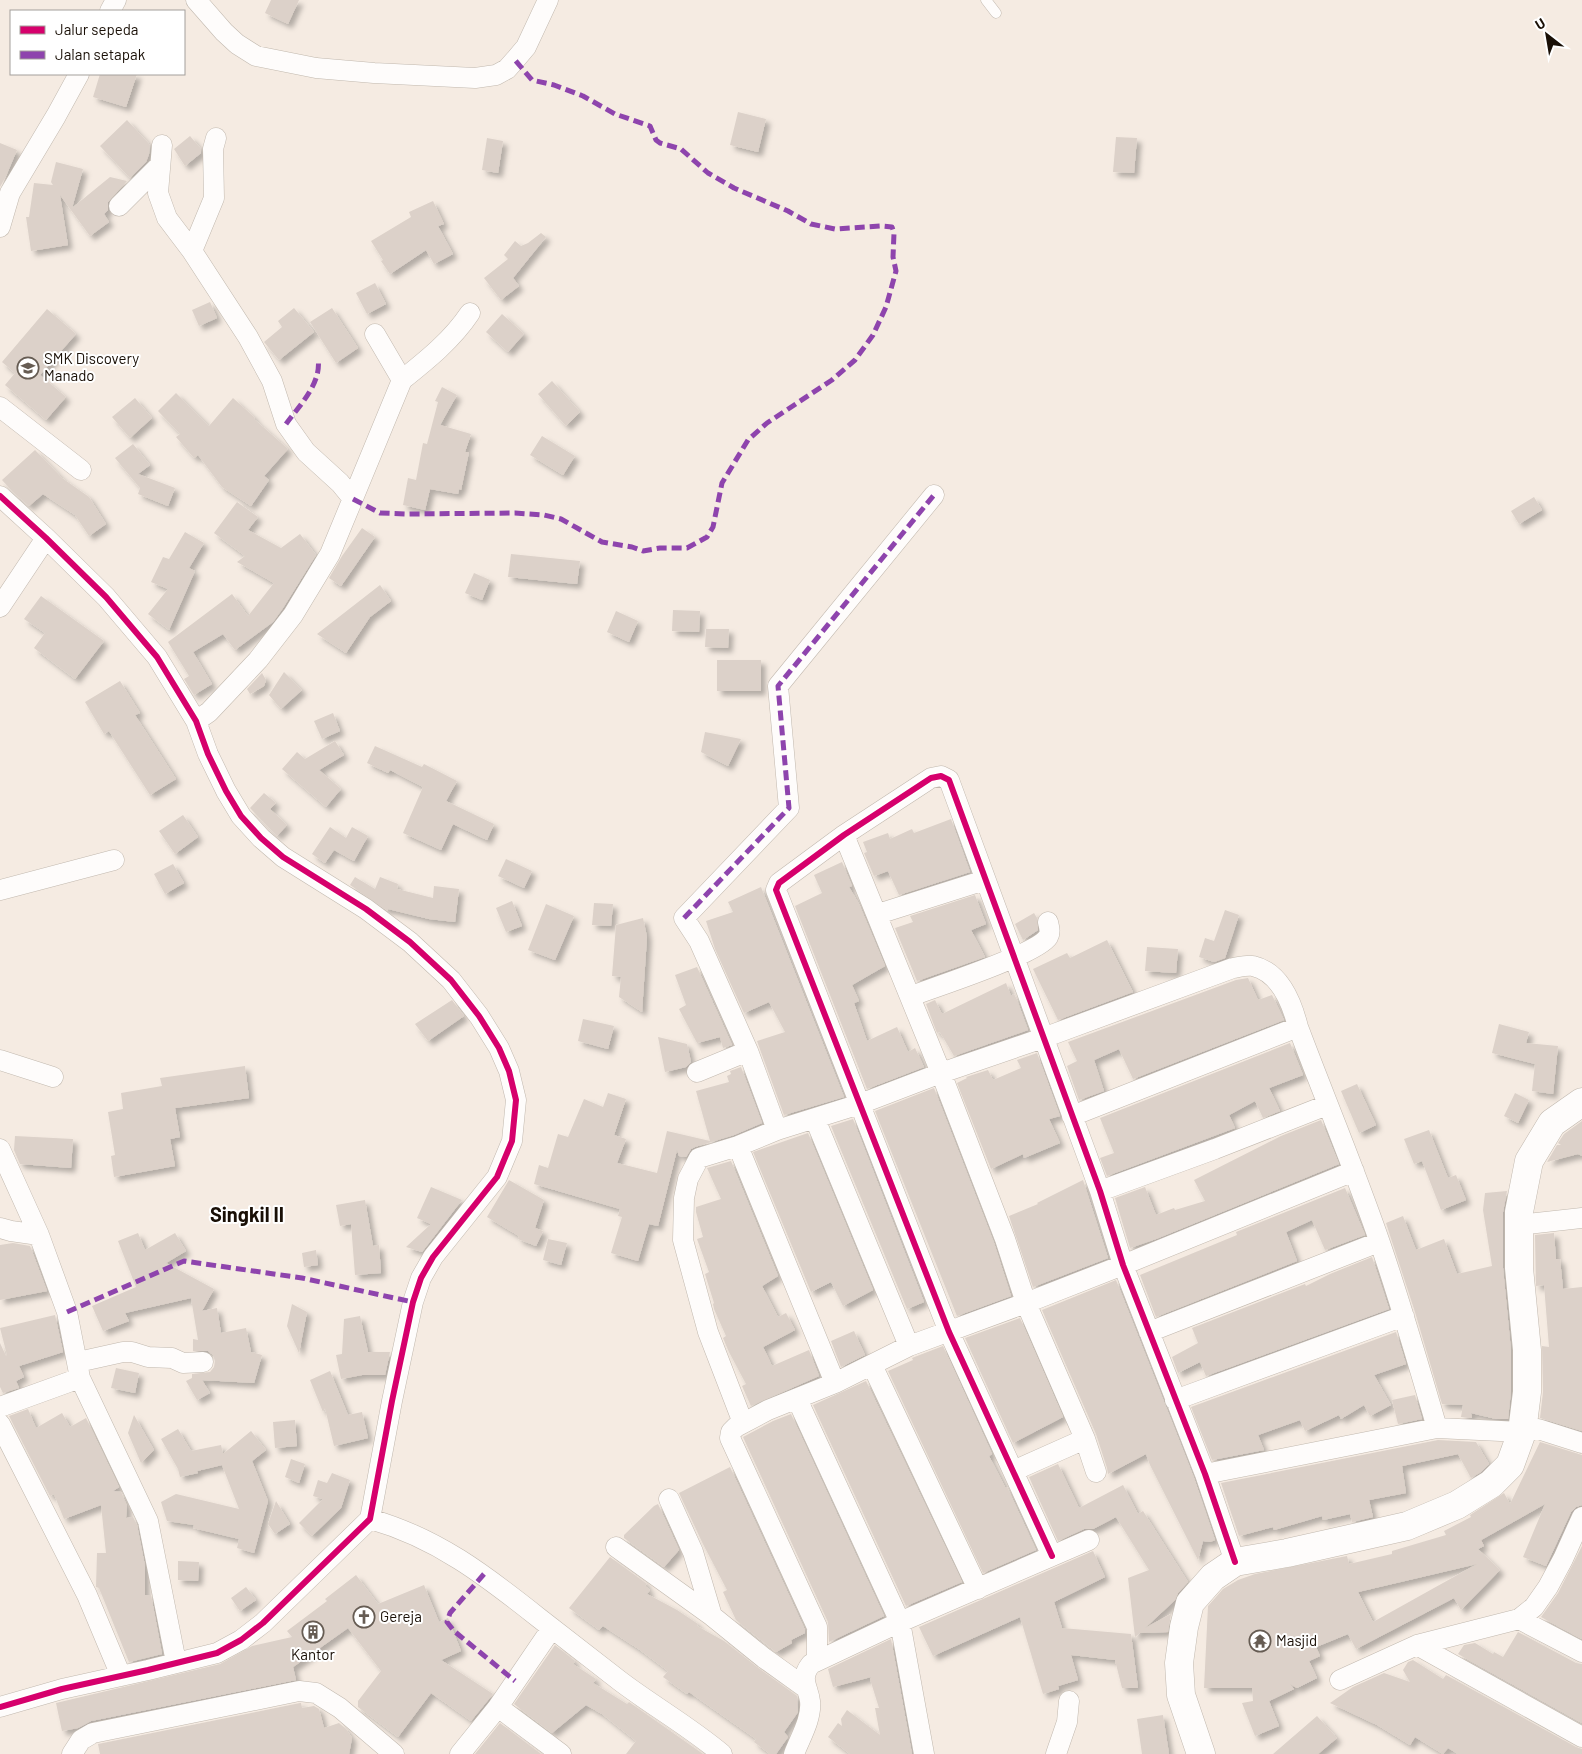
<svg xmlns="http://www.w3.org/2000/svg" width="1582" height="1754" viewBox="0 0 1582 1754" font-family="Barlow,sans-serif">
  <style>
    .building { fill: #dcd1c9; fill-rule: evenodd; filter: url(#shadow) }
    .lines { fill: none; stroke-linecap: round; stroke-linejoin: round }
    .lane-casing { stroke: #c1b8ae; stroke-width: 11 }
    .street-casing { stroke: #c1b8ae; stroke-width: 21 }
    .secondary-casing { stroke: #c1b8ae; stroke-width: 29 }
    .lane { stroke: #fefcfb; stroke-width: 10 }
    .street { stroke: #fefcfb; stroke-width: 20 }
    .secondary { stroke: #fefcfb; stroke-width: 28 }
    .quiet { stroke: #8e44ad; stroke-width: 5; stroke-dasharray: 10 5; stroke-linecap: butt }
    .cycleway-casing { stroke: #fff; stroke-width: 9 }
    .cycleway { stroke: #d6006c; stroke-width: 6 }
    .labels { text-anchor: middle; stroke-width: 4; stroke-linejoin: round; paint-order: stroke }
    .poi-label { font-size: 15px; fill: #190f06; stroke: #fff; text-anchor: start }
    .district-label { font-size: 20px; font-weight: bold; fill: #190f06; stroke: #fff }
  </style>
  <defs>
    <filter id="shadow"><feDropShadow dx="4.5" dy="4.5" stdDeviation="2.5" flood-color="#0004"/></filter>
  </defs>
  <rect width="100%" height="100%" fill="#f5ebe2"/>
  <path class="building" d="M271 0H299L288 24 265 13Z
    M100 74H137L126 107 93 97Z
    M738 112 766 119 758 152 730 145Z
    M127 120 150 145 149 154 146 162 130 178 100 146Z
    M190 136 201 149V153L185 166 174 149Z
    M1116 137 1137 138 1134 173 1113 172Z
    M487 138 503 141 498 173 482 170Z
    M0 143 17 150 6 176 0 187Z
    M56 162 83 169 72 208 110 177 127 181 108 202V210L104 214 109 222 90 236 60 195 68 245 31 251 26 217H29L34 183 53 185 51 182Z
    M433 201 444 224 438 226 453 254 434 264 426 250 390 274 381 261 383 260 371 241 411 217 409 212Z
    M541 233 546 237 513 278 519 286 501 300 484 278 508 259 504 255 515 241 521 246 528 243Z
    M375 283 386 304 367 314 356 293Z
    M210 302 217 318 199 326 192 310Z
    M294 308 314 332 279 360 264 342 282 327 278 321Z
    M332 308 358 348 336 363 310 322Z
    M47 309 76 334 40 375 66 397 46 420 5 385 15 373 2 362Z
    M502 314 524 334 508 352 486 332Z
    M552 381 580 412 566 426 538 394Z
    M442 387 457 395 440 425 471 434 465 452H469L461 490 459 489 458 494 430 489 425 510 403 505 408 478 416 480 423 443 427 444 438 402 435 401Z
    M176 393 209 426 233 398 255 418 254 419 288 449 264 476 269 480 251 506 222 487 198 455 194 458 176 437 180 434 158 411Z
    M135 398 152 418 130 438 112 417Z
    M542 436 575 456 563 475 530 455Z
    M133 444 150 465 138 474 175 488 168 506 138 494 140 488 115 458Z
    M35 450 62 478 89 497 106 524 89 536 75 515 43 494 29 506 13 492 2 480Z
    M1534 497 1542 510 1519 524 1511 511Z
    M237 502 258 517 248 530 281 548 300 534 316 555 283 608 273 622 235 650 223 634 193 652 212 684 194 695 184 679 189 676 168 642 232 594 248 616 274 583 237 562 245 556 214 533Z
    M362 528 375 537 341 586 329 578 342 556Z
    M185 532 204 543 189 568 195 571 169 630 148 614 168 589 151 582 163 557 169 559Z
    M511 554 580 561 577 584 508 577Z
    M474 573 490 580 482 600 465 593Z
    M380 585 391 601 370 617 346 653 317 634Z
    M41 596 104 641 75 679 34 648 45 633 24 619Z
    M673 610 700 611 699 632 672 631Z
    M616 611 638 621 629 642 607 632Z
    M706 629H729L728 648 705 647Z
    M717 660H761V691H717Z
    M284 672 302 690 281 709 269 695Z
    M262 673 266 680 264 686 250 694 247 689Z
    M120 681 140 713 135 715 176 779 150 795 109 731 104 734 85 702Z
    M333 713 340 731 322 739 314 721Z
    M705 732 741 739 728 766 701 752Z
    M335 741 344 755 319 770 341 789 326 807 282 769 297 752 305 759Z
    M375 746 422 767 424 764 457 781 446 801 494 824 487 840 453 824 441 850 403 833 423 787 390 770 388 773 367 763Z
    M264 793 276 803 270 809 287 825 277 836 250 808Z
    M183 815 198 837 175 854 159 831Z
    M951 819 970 872 899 895 888 871 874 876 864 853 867 852 863 842 888 833 890 839 912 829 914 833Z
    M330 827 346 838 352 827 368 836 354 861 334 850 325 863 312 854Z
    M506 859 532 871 524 888 498 876Z
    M842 862 852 886 849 887 859 904 885 966 852 985 859 1001 854 1003 867 1041 897 1027 908 1052 915 1048 924 1067 867 1089 795 906 822 893 814 875Z
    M173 864 184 883 165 894 154 874Z
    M355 877 375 889 380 877 398 884 397 889 433 898 434 886 459 889 455 922 429 919 388 909V911L350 885Z
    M761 887 844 1097 784 1115 757 1041 785 1032 769 1002 744 1013 715 949 706 921 733 912 728 902Z
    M975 895 986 924 971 930 985 957 917 981 895 928 913 922 910 916Z
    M512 901 522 926 506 932 496 908Z
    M594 903 613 904 611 926 592 925Z
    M546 904 574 916 555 960 528 950Z
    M1225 910 1239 915 1225 958 1214 962 1199 957 1205 938 1214 941Z
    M1034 913 1037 918 1038 930 1023 940 1015 924Z
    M643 918 647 937 642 1012 619 997 621 977 612 976 616 925Z
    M1107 940 1133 992 1058 1020 1033 969 1067 953 1070 958Z
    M1147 947 1178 949 1176 973 1145 971Z
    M697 967 732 1045 723 1048 720 1037 697 1043 679 1009 686 1005 675 975Z
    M1248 978 1258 1000 1272 995 1284 1020 1133 1079 1119 1049 1094 1060 1104 1091 1079 1100 1067 1066 1077 1061 1068 1042 1236 980Z
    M1006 983 1011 996 1014 994 1017 1000 1028 1030 954 1056 940 1032 937 1033 926 1004 935 1000 942 1014Z
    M452 1000 464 1016 428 1041 415 1024Z
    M583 1019 614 1026 608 1049 578 1041Z
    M1499 1024 1529 1032 1526 1043 1558 1046 1553 1094 1532 1091 1535 1064 1492 1053Z
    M658 1037 687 1044 691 1062 686 1067 665 1072Z
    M1290 1043 1303 1075 1269 1088 1280 1111 1263 1118 1255 1101 1229 1115 1235 1128 1107 1176 1100 1158 1114 1153 1100 1118Z
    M1037 1053 1060 1116 1049 1119 1060 1143 1024 1158 1023 1154 991 1169 957 1083 967 1078 966 1077 988 1070 993 1080 1021 1068 1017 1060Z
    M245 1066 249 1098 175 1108 180 1137 170 1139 175 1166 114 1177 111 1156 115 1155 108 1112 123 1109 121 1093 162 1086 160 1078Z
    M741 1067 762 1123 734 1135 695 1147 691 1149 686 1157 679 1156 677 1150 658 1226 649 1224 638 1261 611 1253 622 1217 618 1216 620 1209 534 1184 539 1165 548 1168 558 1134 568 1137 584 1099 603 1107 608 1093 626 1099 614 1135 626 1139 617 1163 657 1173 667 1131 710 1141 696 1091 729 1082 727 1076 731 1074 730 1071Z
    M1357 1084 1376 1125 1359 1133 1341 1091Z
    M934 1088 994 1243 1011 1296 957 1316 875 1111Z
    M1515 1093 1529 1100 1518 1123 1504 1116Z
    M853 1119 924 1302 907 1309 831 1126Z
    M1321 1120 1339 1164 1156 1239 1130 1248 1115 1198 1145 1187 1156 1215 1174 1208 1175 1210 1205 1201 1194 1180 1281 1136Z
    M1582 1121V1156L1578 1154 1547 1162 1557 1145H1561L1558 1143 1564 1134Z
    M1429 1130 1448 1178 1456 1175 1466 1200 1441 1210 1422 1161 1414 1164 1404 1139Z
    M808 1133 873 1290 843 1306 831 1282 811 1292 753 1152Z
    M15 1136 73 1139 71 1168 20 1164 14 1150Z
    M731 1161 778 1276 762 1286 778 1317 786 1313 795 1330 763 1347 772 1366 809 1350 819 1376 751 1406 742 1386 746 1384 729 1352 723 1338 726 1336 714 1309 713 1304 714 1303 705 1274 709 1272 697 1239 703 1237 696 1212V1207L721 1199 707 1168Z
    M509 1180 544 1200 535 1228 543 1231 536 1246 518 1239 519 1236 487 1217Z
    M1083 1180 1108 1258 1033 1287 1009 1216 1038 1204 1037 1203Z
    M431 1187 462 1200 422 1252 406 1247 431 1224 417 1218Z
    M1345 1188 1365 1235 1325 1250 1312 1220 1286 1232 1297 1261 1156 1317 1140 1275 1237 1235 1236 1232Z
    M1507 1191 1503 1212V1268L1511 1351V1391L1508 1419H1496L1471 1413 1472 1418 1461 1417 1463 1405 1442 1404 1415 1312 1386 1223 1403 1216 1416 1250 1444 1239 1457 1274 1492 1266 1483 1210 1485 1193Z
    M365 1200 373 1246 379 1245 381 1273 355 1275 351 1224 340 1226 336 1205Z
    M138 1233 145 1250 175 1233 186 1251 166 1263 214 1289 202 1311 217 1308 221 1333 246 1328 251 1352 262 1355 254 1383 202 1380 210 1393 197 1400 186 1381 192 1378V1374L210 1372 214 1367 215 1361 213 1355 208 1351H193V1339L198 1340 191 1298 125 1313 129 1321 103 1331 92 1306 136 1287 118 1241Z
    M1554 1233 1556 1259H1560L1563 1289 1582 1287V1431L1540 1418 1543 1392 1542 1346 1549 1347 1544 1285 1536 1286 1535 1235Z
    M548 1239 567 1243 561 1265 543 1260Z
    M13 1243 30 1246 47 1291 0 1300V1245Z
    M316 1250 318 1265 304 1267 302 1253Z
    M1372 1257 1389 1309 1206 1376 1200 1362 1178 1373 1172 1357 1198 1343 1192 1328 1305 1284 1306 1286 1330 1274Z
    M1116 1280 1194 1478 1215 1540 1210 1542 1203 1541 1198 1560 1150 1465 1146 1454 1108 1474 1107 1468 1096 1434 1042 1310Z
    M292 1304 307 1312 299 1353 287 1326Z
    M55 1315 63 1352 19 1366 24 1377 16 1381 19 1388 3 1393 0 1387V1343L6 1356 7 1355 0 1328Z
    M360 1316 368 1352H390L385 1375H362L341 1379 336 1355 342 1354 344 1319Z
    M1020 1318 1063 1417 1013 1443 965 1338Z
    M854 1331 865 1355 841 1367 831 1341Z
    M1396 1332 1406 1364 1374 1375 1391 1405 1370 1416 1364 1405 1341 1419 1339 1415 1305 1431 1300 1420 1258 1435 1264 1450 1212 1460 1191 1407Z
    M943 1346 992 1454 989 1456 1005 1487H1007L1036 1550 983 1573 888 1371 913 1360 912 1358 917 1356Z
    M116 1368 139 1373 135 1393 111 1388Z
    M330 1371 348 1415 362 1412 368 1438 334 1446 325 1408 323 1412 310 1380Z
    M866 1381 962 1582 906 1606 813 1405Z
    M1415 1395 1422 1419 1398 1424 1392 1400Z
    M28 1409 36 1428 62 1413 70 1427 86 1418 119 1487 113 1491 121 1492 127 1506 126 1518 133 1517 137 1525 145 1566V1595H151L162 1654 129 1662 99 1588 96 1587 97 1553H106L101 1505 64 1519 54 1494 50 1496 9 1416Z
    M791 1414 884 1616 829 1642 828 1622 743 1437 773 1421Z
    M134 1415 154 1450 141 1463 128 1433Z
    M295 1420 297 1446 275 1448 273 1422Z
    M178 1429 191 1451 221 1445 223 1454 251 1431 266 1450 252 1461 268 1501 254 1553 237 1548 239 1539 193 1528 194 1525 167 1521 161 1502 176 1494 239 1509 222 1465 197 1471 198 1473 180 1477 178 1469 161 1439Z
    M1438 1440 1476 1442 1489 1464 1481 1472 1471 1478 1458 1454 1402 1466 1406 1493 1369 1500 1373 1517 1352 1522 1350 1514 1323 1520 1322 1516 1274 1530 1273 1527 1239 1536 1221 1483Z
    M1540 1442 1582 1455V1505L1576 1507 1571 1512 1546 1566 1523 1557 1545 1504 1481 1540 1484 1546 1478 1549 1500 1570 1461 1610 1454 1598 1356 1649 1348 1634 1316 1647 1320 1656 1309 1661 1317 1678 1297 1688 1290 1684 1294 1689 1269 1701 1279 1726 1255 1736 1242 1703 1253 1701 1252 1688H1204L1208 1606 1223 1589 1238 1580 1255 1574 1347 1556 1349 1564 1392 1554V1551L1446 1535 1444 1531 1471 1517 1470 1515 1504 1493 1510 1504ZM1477 1564 1373 1622 1358 1592Z
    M291 1459 305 1464 299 1483 285 1477Z
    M1058 1464 1079 1508 1123 1485 1138 1514 1143 1511 1188 1582 1178 1593 1175 1600 1145 1628 1171 1614 1168 1632 1140 1633 1135 1637 1128 1578 1149 1570 1116 1517 1093 1529H1084L1058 1541 1029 1477Z
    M730 1467 805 1630V1633L791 1640 792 1643 776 1652 736 1620 723 1592 727 1590 703 1544 679 1493Z
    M332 1473 350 1480 341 1508 312 1536 299 1523 323 1499 313 1496 318 1480 327 1483Z
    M276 1501 290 1524 275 1534 268 1524Z
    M658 1504 679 1550 664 1567 624 1538V1535L654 1506Z
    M1582 1546V1639L1541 1617 1558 1593Z
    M1093 1551 1105 1577 1054 1602 1062 1628 1131 1634 1138 1688H1122L1115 1660 1071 1655 1078 1680 1058 1686 1059 1689 1043 1694 1020 1617 933 1656 919 1627Z
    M610 1557 647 1584 645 1586 650 1590 647 1594 677 1610 698 1624 697 1626 724 1641 757 1667 797 1696 798 1712 784 1732 788 1737 776 1754H770L754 1742 756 1739 689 1692 687 1694 663 1677 668 1671 640 1650 603 1626 599 1630 569 1608Z
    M178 1561 199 1562 198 1581 178 1580Z
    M356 1575 378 1604 424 1585 439 1622 448 1618 461 1651 441 1660 493 1694 471 1721 431 1693 398 1737 358 1707V1701L381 1671 348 1628 293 1667 296 1680 91 1721 78 1728 62 1731 56 1703 220 1664 252 1646 292 1637 287 1631 327 1601 325 1599Z
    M246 1587 256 1600 240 1611 231 1598Z
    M1518 1632 1576 1663 1582 1664V1723L1458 1654 1464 1645 1475 1643 1493 1654 1494 1652 1503 1657Z
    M891 1639 912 1754H850L828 1737 838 1723 842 1726 841 1719 847 1710 880 1735 875 1708H879L870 1679 871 1677 833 1687 828 1669Z
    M555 1645 575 1661 573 1664 596 1679 593 1683 627 1704 629 1702 703 1754H626L636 1741 602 1714 586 1705 552 1733 514 1704Z
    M1413 1660 1443 1679 1446 1675 1576 1747 1582 1749V1754H1458L1448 1748 1443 1754 1415 1737 1410 1745 1377 1725 1330 1703 1353 1687 1384 1673 1410 1682 1403 1670 1408 1662Z
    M300 1703H301L302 1708 314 1706 319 1709 324 1728 339 1723 346 1729 352 1738 349 1754H100L98 1744Z
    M1163 1715 1169 1754H1142L1137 1719Z
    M1317 1716 1337 1738 1318 1754H1273Z
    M500 1723 541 1754H475Z"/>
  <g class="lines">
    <g class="lane-casing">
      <path id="lane" d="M986 0 996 13"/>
    </g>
    <g class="street-casing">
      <path id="street" d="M196 0 224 32 237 44 256 56 316 68 374 73 475 78 496 75 507 69 515 60 526 47 548 0
        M110 11 116 0
        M162 145 158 193 167 218 192 251 248 337 272 381 286 424 306 452 340 483 353 499
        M119 206 159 166
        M0 227 10 193 56 116 79 74
        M192 251 214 198 213 149 216 138
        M402 380C427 360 452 340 470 313
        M0 407 81 470
        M0 496 46 538 106 597 157 657 196 721 208 754 226 791 241 816 261 838 283 857 366 909 410 942 451 980 479 1016 499 1048 509 1071 516 1100 512 1141 497 1177 433 1257 421 1278 413 1302 392 1401 370 1519 263 1623 241 1640 217 1653 148 1670 62 1689 0 1707
        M0 607 46 538
        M196 721 209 712 258 660 293 615 330 554 402 380 375 334
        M844 835 941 1073 1005 1239 1026 1303 1085 1439 1096 1472
        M0 890 114 860
        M878 914 985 880
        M911 996C936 987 1037 954 1048 937 1051 932 1049 927 1048 922
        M748 1051 699 941 684 918 789 808 778 686 934 495
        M0 1060 53 1077
        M697 1072 748 1051 777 1130
        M1072 1116 1298 1027
        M815 1119 909 1346
        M738 1146 835 1383
        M0 1149 39 1235 67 1312 80 1378 148 1521 176 1662
        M1100 1191 1215 1149 1327 1105
        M1518 1225 1582 1218
        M0 1228 11 1231 39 1235
        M1149 1332 1379 1242
        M78 1362 123 1352H132L148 1357 172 1358 183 1363 203 1362
        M872 1365 978 1589
        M797 1399 900 1622 924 1754
        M1175 1400 1404 1316
        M0 1407 80 1378
        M743 1423 708 1332 683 1240 684 1198 688 1179 699 1158 738 1146 777 1130 860 1104 941 1073 1043 1038 1233 968C1239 967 1247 965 1253 966 1280 972 1292 1003 1298 1027 1325 1099 1355 1170 1380 1243 1401 1304 1419 1366 1437 1428
        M0 1424 87 1595 121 1676
        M1013 1471 1085 1439
        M1205 1474 1437 1428 1522 1432 1538 1429 1582 1443
        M669 1499 693 1552 712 1616
        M370 1519C437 1538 485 1575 539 1618 566 1639 593 1660 620 1681 653 1706 690 1727 722 1754
        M616 1547 712 1616 764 1658 806 1688
        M1052 1556 949 1332 776 890 779 883 844 835 931 778 941 776 949 780 1100 1191 1123 1265 1205 1474 1235 1562
        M1519 1619 1582 1652
        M1417 1645 1582 1737
        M817 1661V1627L730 1438 731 1432 736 1427 768 1410 835 1383 909 1346 1026 1303 1123 1265 1354 1171
        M1340 1680 1417 1645 1519 1619 1534 1607 1548 1587 1563 1559 1582 1517
        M498 1707 552 1628
        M72 1754 81 1740 93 1733 299 1691 316 1693 340 1708 394 1754
        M460 1754 498 1707 561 1754
        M794 1754C800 1738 812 1719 810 1701 808 1686 799 1679 811 1664L900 1622 1089 1540
        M1056 1754 1067 1722 1069 1701"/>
    </g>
    <g class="secondary-casing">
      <path id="secondary" d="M1201 1754 1181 1695 1179 1663 1184 1627 1190 1603 1213 1577 1235 1562 1287 1553 1407 1526 1457 1505 1491 1484 1510 1465 1522 1432 1527 1392V1350L1519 1268V1212L1529 1161 1552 1123 1582 1102"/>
    </g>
    <use href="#lane" class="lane"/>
    <use href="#street" class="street"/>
    <use href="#secondary" class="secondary"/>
    <path class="quiet" d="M286 424C299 406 322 383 318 359
      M353 499 380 513 407 514 515 513 544 515 561 519 602 542 632 547 643 551 660 548H687L707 537 713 527 722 483 748 440 767 423 832 380 855 360 873 335 886 307 896 271 893 257 894 233 892 227 881 226 835 229 811 224 788 211 734 188 708 173 681 149 660 143 656 140 650 126 615 114 583 96 554 85 532 80 515 60
      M684 918 789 808 778 686 934 495
      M67 1312 184 1261 302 1278 413 1302
      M484 1574 450 1613 447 1622 454 1631 515 1681"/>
    <g class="cycleway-casing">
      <path id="cycleway" d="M0 496 46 538 106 597 157 657 196 721 208 754 226 791 241 816 261 838 283 857 366 909 410 942 451 980 479 1016 499 1048 509 1071 516 1100 512 1141 497 1177 433 1257 421 1278 413 1302 392 1401 370 1519 263 1623 241 1640 217 1653 148 1670 62 1689 0 1707
        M1052 1556 949 1332 776 890 779 883 844 835 931 778 941 776 949 780 1100 1191 1123 1265 1205 1474 1235 1562"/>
    </g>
    <use href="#cycleway" class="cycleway"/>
  </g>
  <defs>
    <g id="school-ring" transform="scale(1.125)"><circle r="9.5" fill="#fff" stroke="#665c53" stroke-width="1.5"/><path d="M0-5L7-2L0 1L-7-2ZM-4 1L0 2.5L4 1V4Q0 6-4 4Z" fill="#665c53"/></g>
    <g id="church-ring" transform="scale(1.125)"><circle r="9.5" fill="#fff" stroke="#665c53" stroke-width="1.5"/><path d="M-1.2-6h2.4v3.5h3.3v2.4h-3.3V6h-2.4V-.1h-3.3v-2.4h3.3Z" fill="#665c53"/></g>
    <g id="building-ring" transform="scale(1.125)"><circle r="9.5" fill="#fff" stroke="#665c53" stroke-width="1.5"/><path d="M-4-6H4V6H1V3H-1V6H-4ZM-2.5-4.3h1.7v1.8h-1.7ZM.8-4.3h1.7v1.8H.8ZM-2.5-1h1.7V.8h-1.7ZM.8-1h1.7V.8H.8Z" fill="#665c53"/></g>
    <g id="temple-ring" transform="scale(1.125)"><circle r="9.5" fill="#fff" stroke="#665c53" stroke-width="1.5"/><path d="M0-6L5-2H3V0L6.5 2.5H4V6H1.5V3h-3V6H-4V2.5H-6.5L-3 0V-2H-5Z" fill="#665c53"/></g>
  </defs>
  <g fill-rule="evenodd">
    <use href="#school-ring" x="28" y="368"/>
    <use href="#church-ring" x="364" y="1617"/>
    <use href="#building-ring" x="313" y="1632"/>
    <use href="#temple-ring" x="1260" y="1641"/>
  </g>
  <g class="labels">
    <g class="poi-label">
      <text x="44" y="364">SMK Discovery<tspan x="44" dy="17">Manado</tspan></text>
      <text x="380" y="1622">Gereja</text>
      <text x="1276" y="1646">Masjid</text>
      <text x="313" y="1660" text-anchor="middle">Kantor</text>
    </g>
    <g class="district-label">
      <text x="247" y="1222">Singkil II</text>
    </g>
  </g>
  <rect x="10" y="10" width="175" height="65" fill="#ffffff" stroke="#a39f9b"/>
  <rect x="20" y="26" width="25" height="8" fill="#d6006c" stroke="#a39f9b"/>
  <text x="55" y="35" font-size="15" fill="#190f06">Jalur sepeda</text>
  <rect x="20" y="51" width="25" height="8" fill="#8e44ad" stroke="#a39f9b"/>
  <text x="55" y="60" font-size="15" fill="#190f06">Jalan setapak</text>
  <g transform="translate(1547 35) rotate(329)" stroke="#ffffff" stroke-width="4" paint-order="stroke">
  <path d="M0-4L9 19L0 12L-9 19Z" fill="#190f06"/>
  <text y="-8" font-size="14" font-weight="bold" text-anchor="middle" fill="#190f06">U</text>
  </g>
</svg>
